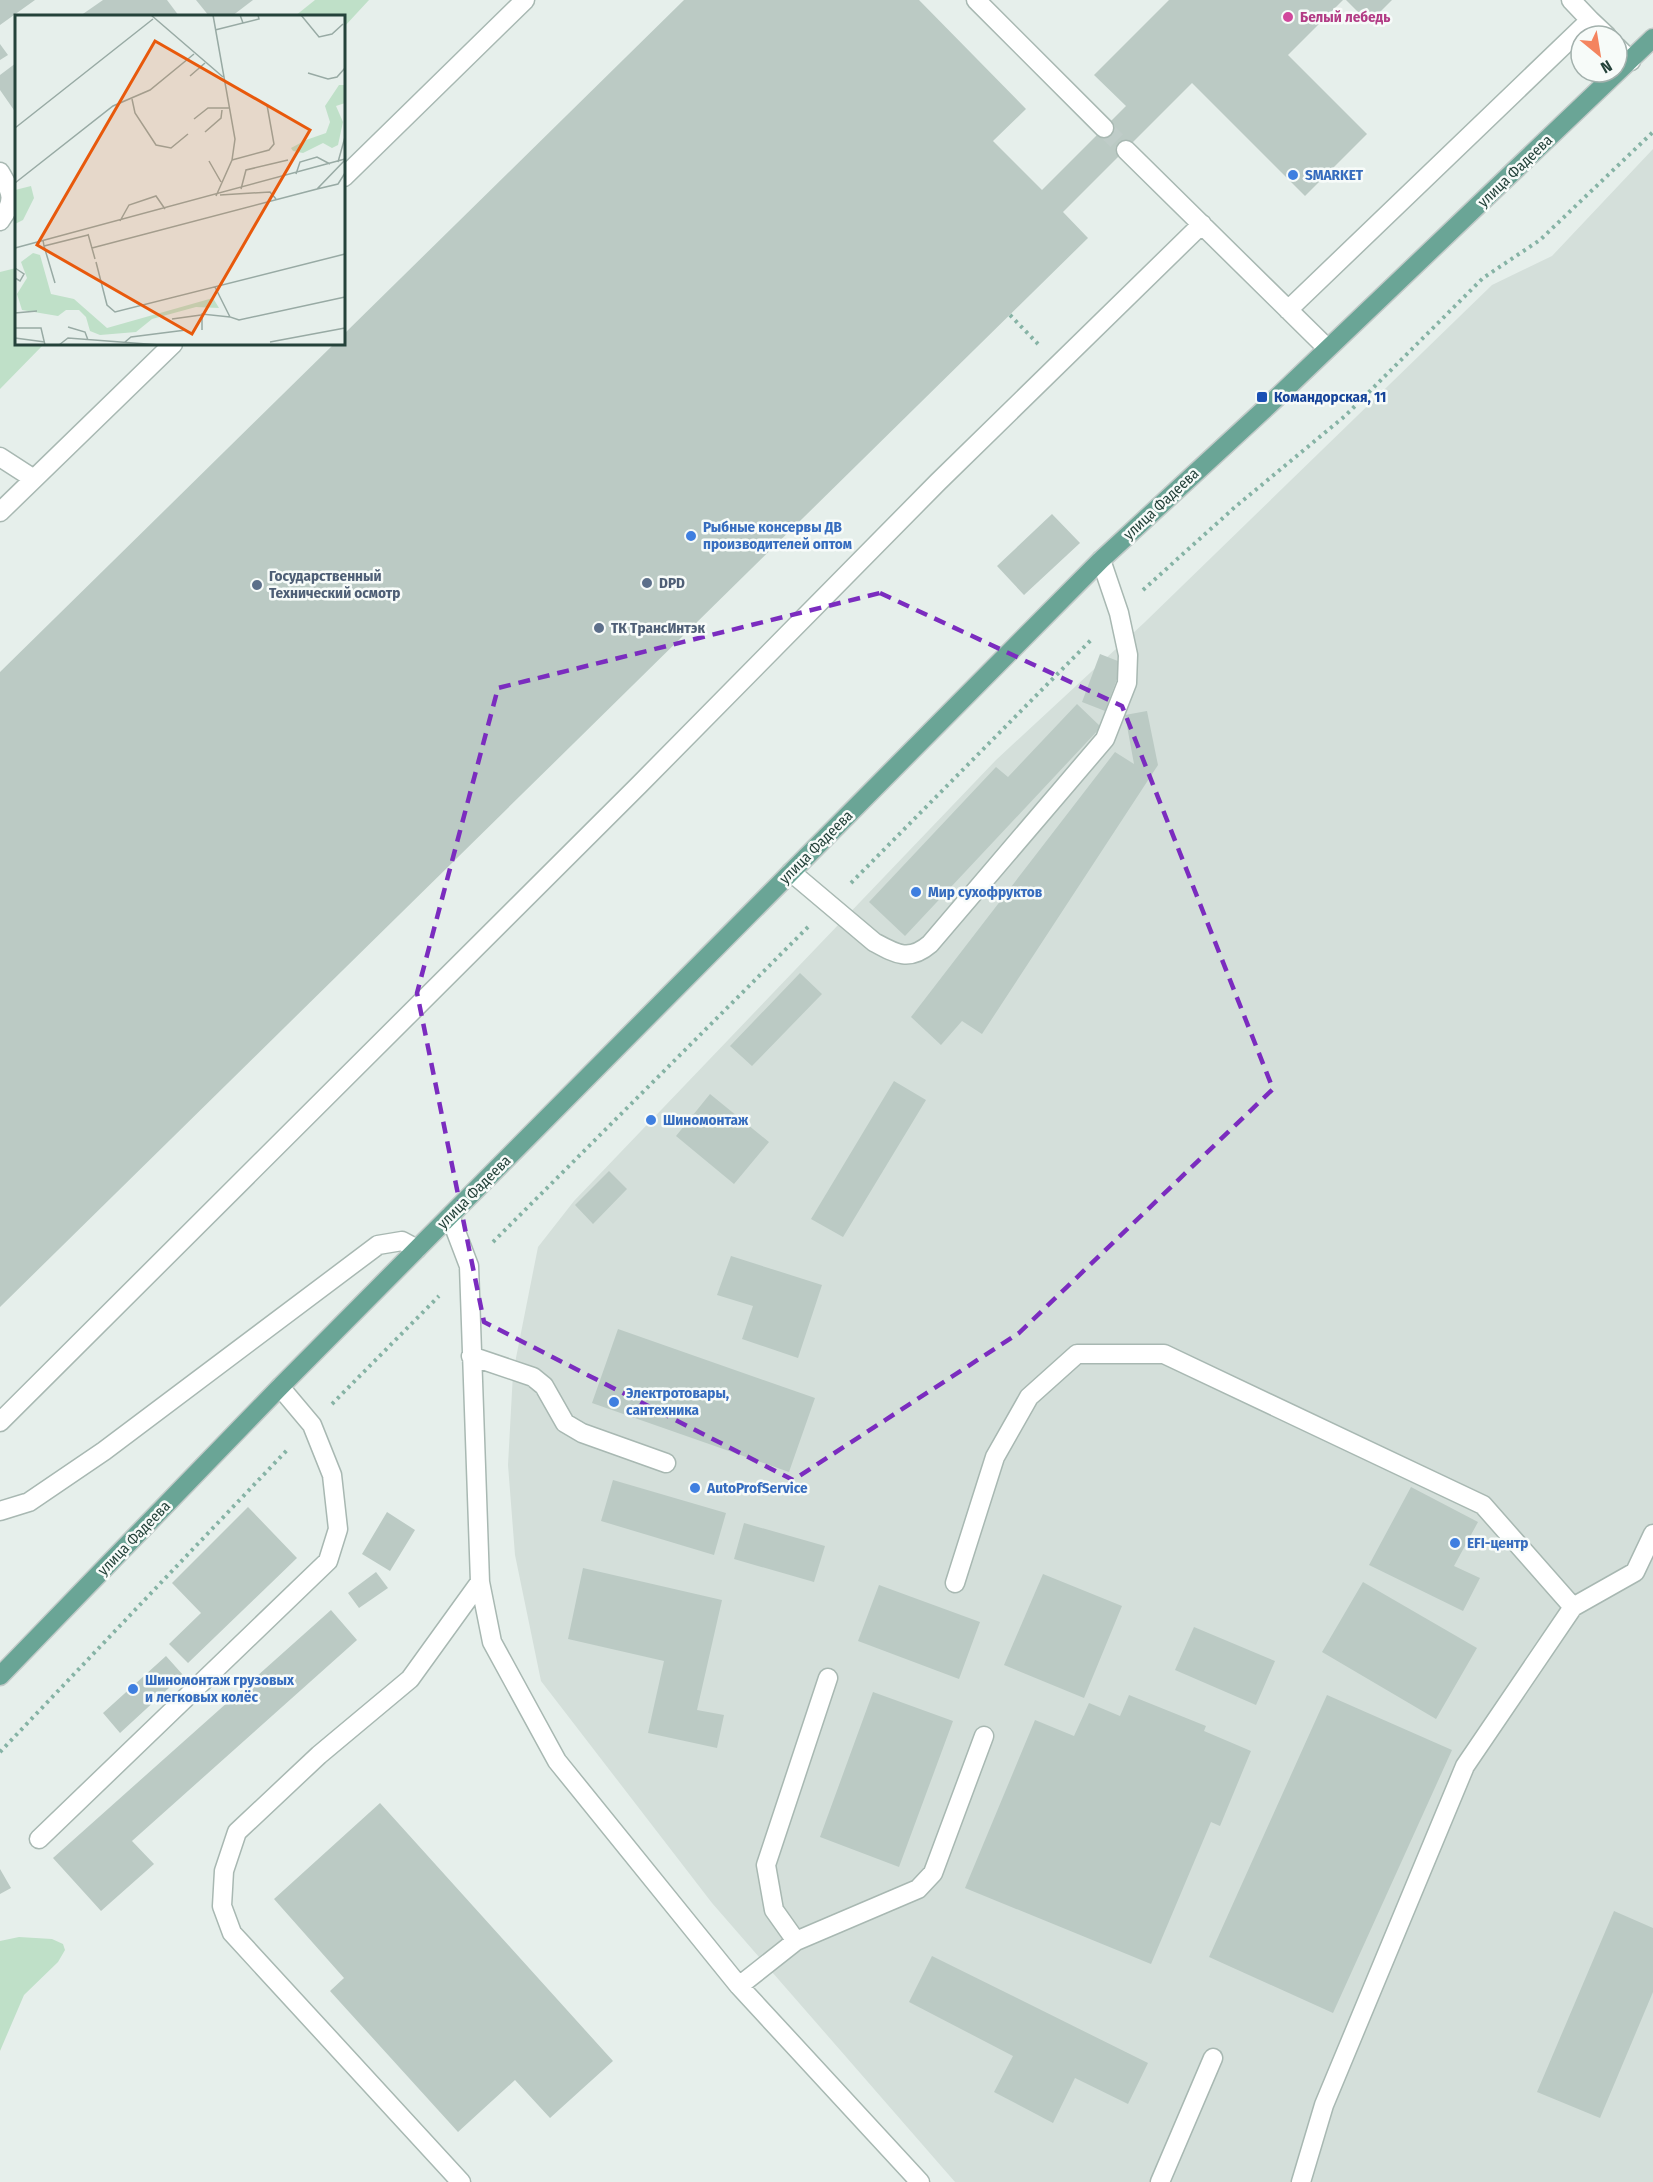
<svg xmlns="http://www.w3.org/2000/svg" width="1653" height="2182" viewBox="0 0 1653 2182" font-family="'Fira Sans Condensed',sans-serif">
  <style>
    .built { fill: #d4dfda }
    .green { fill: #bfe0c8 }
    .building { fill: #bbcac4 }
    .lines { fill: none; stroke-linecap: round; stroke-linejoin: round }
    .minor-tunnel { stroke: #bfccc8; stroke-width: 18; stroke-dasharray: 18 9; stroke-linecap: butt }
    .minor-casing { stroke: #a8b8b2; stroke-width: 21 }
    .major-casing { stroke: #c2cac8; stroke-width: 21 }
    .path { stroke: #86b3a5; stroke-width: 4; stroke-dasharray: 3 4.5; stroke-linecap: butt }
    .minor { stroke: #fff; stroke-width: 18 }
    .major { stroke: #6aa596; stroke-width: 18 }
    .marked { fill: none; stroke: #7b2cbf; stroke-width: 4.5; stroke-dasharray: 12 8; stroke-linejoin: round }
    .hotel-dot { fill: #d1479c; stroke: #f7fbf9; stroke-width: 2 }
    .shop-dot { fill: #3f7fe0; stroke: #f7fbf9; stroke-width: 2 }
    .transit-dot { fill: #1a4fb4; stroke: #f7fbf9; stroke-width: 2 }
    .service-dot { fill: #5c6f8a; stroke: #f7fbf9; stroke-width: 2 }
    .labels { text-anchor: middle; stroke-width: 5; stroke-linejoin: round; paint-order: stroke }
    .hotel-label { font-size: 15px; font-weight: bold; fill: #b23c85; stroke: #f7fbf9; text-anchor: start }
    .street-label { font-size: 15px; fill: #24423a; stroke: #f7fbf9 }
    .shop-label { font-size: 15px; font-weight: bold; fill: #366cbe; stroke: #f7fbf9; text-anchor: start }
    .transit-label { font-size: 15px; font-weight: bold; fill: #164399; stroke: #f7fbf9; text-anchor: start }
    .service-label { font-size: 15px; font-weight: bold; fill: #4e5e75; stroke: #f7fbf9; text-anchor: start }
    .inset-road { fill: none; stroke: #98aaa4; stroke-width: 1.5 }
    .view { fill: #e8590c; fill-opacity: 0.15; stroke: #e8590c; stroke-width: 3 }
    .inset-edge { fill: none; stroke: #24423a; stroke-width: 3 }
  </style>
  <rect width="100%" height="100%" fill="#e6efeb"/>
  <path class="built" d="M1653 149V2182H955L712 1903 541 1681 515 1555 508 1465 513 1373 538 1247 574 1201 996 760 1145 622 1492 285 1552 256Z"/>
  <path class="green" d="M315 0H369L344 27V16H295Z
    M16 268V344H44L0 389V272Z
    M19 1937 52 1939 63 1944 65 1950 58 1962 24 1995 0 2051V1941Z"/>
  <path class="building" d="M0 0H35L0 25Z
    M103 0H167L179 16H80Z
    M196 0H253L232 16H209Z
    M684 0H919L1026 109 993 141 1042 190 1126 106 1094 75 1169 0H1343L1288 55 1367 134 1305 196 1192 83 1063 212 1088 238 0 1307V672L334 344H344V334Z
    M1346 0H1392L1369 23Z
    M0 44 8 55 0 60Z
    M16 63V113L0 90V75Z
    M1052 514 1080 543 1024 595 997 566Z
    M1100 654 1123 663 1105 711 1082 702Z
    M1077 704 1101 727 905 936 869 902 996 767 1008 777Z
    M1147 711 1158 765 982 1034 962 1021 941 1045 911 1017 1115 752 1134 764 1125 715Z
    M800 973 822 994 752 1066 730 1046Z
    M894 1081 926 1100 843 1237 811 1219Z
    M710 1094 769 1142 734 1184 676 1136Z
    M609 1171 627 1189 593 1224 575 1205Z
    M731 1256 822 1285 798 1358 742 1339 753 1306 717 1295Z
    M618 1329 815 1398 789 1472 592 1403Z
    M613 1480 726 1513 714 1555 601 1521Z
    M1411 1487 1478 1522 1454 1566 1480 1578 1463 1611 1369 1565Z
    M248 1507 297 1558 188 1663 169 1644 201 1613 172 1583Z
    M387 1512 415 1530 390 1571 362 1554Z
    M744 1523 825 1546 814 1582 734 1559Z
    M583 1568 722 1600 697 1710 724 1715 717 1748 648 1733 664 1661 568 1639Z
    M376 1572 388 1588 359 1608 348 1593Z
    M1043 1574 1122 1606 1084 1698 1004 1665Z
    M1363 1582 1477 1648 1436 1719 1322 1652Z
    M879 1585 980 1622 959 1679 858 1641Z
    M331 1610 357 1640 132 1841 154 1864 101 1911 53 1858Z
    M1194 1627 1275 1661 1256 1705 1175 1670Z
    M166 1656 183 1675 120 1733 103 1713Z
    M873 1692 953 1721 899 1867 820 1837Z
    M1129 1695 1206 1726 1204 1731 1251 1751 1220 1826 1211 1822 1151 1964 965 1888 1035 1720 1074 1736 1089 1703 1120 1716Z
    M1327 1695 1452 1750 1333 2013 1209 1957Z
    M380 1803 613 2061 550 2118 515 2080 458 2132 330 1991 344 1978 274 1899Z
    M0 1869 11 1888 0 1894Z
    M1614 1911 1653 1928V1992L1600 2118 1537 2092Z
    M932 1956 1148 2063 1128 2104 1075 2078 1053 2123 994 2092 1013 2056 909 2002Z"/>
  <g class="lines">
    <path class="minor-tunnel" d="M1104 128 1126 150"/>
    <g class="minor-casing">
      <path id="minor" d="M976 0 1104 128
        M1571 0 1590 20
        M1617 47 1631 61
        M1126 150 1327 348
        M0 172C13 194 15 201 0 221
        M344 177 525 0
        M1288 310 1590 20 1607 36
        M0 457 34 479
        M0 512 173 344
        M791 872 874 942C896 954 909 962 930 944L1105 739 1127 683 1128 655 1119 613 1101 560
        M450 1216 469 1266 480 1582 492 1642 557 1761 739 1986 920 2182
        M471 1356 533 1377 544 1386 565 1423 582 1433 666 1463
        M0 1422 639 785 938 482 1202 224
        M0 1511 29 1502 104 1451 378 1245 402 1241 417 1249
        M955 1583 995 1457 1029 1397 1077 1354H1164L1483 1505 1573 1607
        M39 1839 328 1561 338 1529 332 1475 312 1425 280 1387
        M796 1941 774 1910 766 1865 828 1678
        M739 1986 796 1941 918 1889 933 1873 984 1736
        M461 2182 232 1933 222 1906 224 1871 237 1832 319 1755 410 1679 480 1582
        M1160 2182 1213 2058
        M1301 2182 1324 2105 1465 1766 1573 1607 1635 1572 1653 1534"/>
    </g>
    <g class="major-casing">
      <path id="major" d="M0 1676 280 1387 1101 560 1270 404 1653 38"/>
    </g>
    <path class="path" d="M1010 315 1038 344
      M1143 590 1235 507 1345 416 1483 278 1540 240 1653 132
      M851 883 1092 639
      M493 1242 810 925
      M332 1404 439 1296
      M0 1752 289 1448"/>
    <use href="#minor" class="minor"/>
    <use href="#major" class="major"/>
  </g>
  <path class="marked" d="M880 593 1122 706 1273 1089 1019 1333 793 1480 484 1322 417 993 498 688Z"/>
  <circle class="hotel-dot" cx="1288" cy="17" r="6"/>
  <g class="shop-dot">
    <circle cx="1293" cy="175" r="6"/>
    <circle cx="691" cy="536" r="6"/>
    <circle cx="916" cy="892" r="6"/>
    <circle cx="651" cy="1120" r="6"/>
    <circle cx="614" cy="1402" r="6"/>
    <circle cx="695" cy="1488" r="6"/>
    <circle cx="1455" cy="1543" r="6"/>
    <circle cx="133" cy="1689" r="6"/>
  </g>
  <rect class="transit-dot" x="1256" y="391" width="12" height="12" rx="3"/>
  <g class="service-dot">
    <circle cx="647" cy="583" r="6"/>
    <circle cx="257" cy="585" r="6"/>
    <circle cx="599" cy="628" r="6"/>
  </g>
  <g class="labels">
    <g class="hotel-label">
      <text x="1300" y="22">Белый лебедь</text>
    </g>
    <g class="street-label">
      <text transform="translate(1515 171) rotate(-44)" y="5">улица Фадеева</text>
      <text transform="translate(1161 504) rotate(-43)" y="5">улица Фадеева</text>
      <text transform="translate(816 847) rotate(-45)" y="5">улица Фадеева</text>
      <text transform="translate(474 1192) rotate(-45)" y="5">улица Фадеева</text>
      <text transform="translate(134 1538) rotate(-46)" y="5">улица Фадеева</text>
    </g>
    <g class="shop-label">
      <text x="1305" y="180">SMARKET</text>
      <text x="703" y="532">Рыбные консервы ДВ<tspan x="703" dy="17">производителей оптом</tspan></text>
      <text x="928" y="897">Мир сухофруктов</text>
      <text x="663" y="1125">Шиномонтаж</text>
      <text x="626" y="1398">Электротовары,<tspan x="626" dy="17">сантехника</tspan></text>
      <text x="707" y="1493">AutoProfService</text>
      <text x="1467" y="1548">EFI-центр</text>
      <text x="145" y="1685">Шиномонтаж грузовых<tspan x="145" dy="17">и легковых колёс</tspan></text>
    </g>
    <g class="transit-label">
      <text x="1274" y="402">Командорская, 11</text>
    </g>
    <g class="service-label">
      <text x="269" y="581">Государственный<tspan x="269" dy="17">Технический осмотр</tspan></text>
      <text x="659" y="588">DPD</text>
      <text x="611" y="633">ТК ТрансИнтэк</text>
    </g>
  </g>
  <g transform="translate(15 15)">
    <rect width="330" height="330" fill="#e6efeb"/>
    <path d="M324 70H330V88L321 91 328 107 323 130 317 133 308 128 288 138 278 136 276 133 291 125 311 118 315 107 310 91ZM16 171 19 183 8 205 0 209V175ZM18 238 25 240 36 279 59 284 92 313 198 283 204 293 181 292 137 304 121 317 85 320 75 316 71 302 64 295H51L43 301 7 295 2 279 12 263 6 247Z" fill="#bfe0c8"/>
    <path class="inset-road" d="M136 0 208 62M198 0 220 124 217 145 201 181M286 0 304 22 317 19 328 9M228 8 244 4 243 0M200 15 228 8 225 0M293 58 313 64 322 62 330 53M175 61 190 48M117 84 120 98 141 130 156 133 173 119M179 104 193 93H215M0 113 138 4M190 117 206 103 207 95M217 145 254 135 259 129 252 90M194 146 206 167M323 147 330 122M281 159 285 147 302 142 315 149M0 168 98 91 135 75 179 39M226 174 231 155 273 145M302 174 323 169 330 158M205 180 255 177 261 184M105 206 114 190 141 181 150 194M73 219 80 244M28 225 29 231 73 220M29 231 40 268M0 233 330 144M77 233 302 174 330 145M81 247 92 290 100 297 330 239M0 253 9 259 5 266 0 263M200 272 215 302 224 305 330 282M0 298 22 296M157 304 186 300M53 312 70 317 73 325M0 313H26L30 330M187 315V299L215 302M0 323 30 327M110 327 116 322 171 315M255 327 330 313M44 330 53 323 145 330"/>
    <path class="view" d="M140 26 295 115 177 319 22 230Z"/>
    <rect width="330" height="330" class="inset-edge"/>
  </g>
  <g transform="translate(1599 54) rotate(150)"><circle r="28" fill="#f7fbf9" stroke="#a3b1ad" stroke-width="1.5"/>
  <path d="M0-4.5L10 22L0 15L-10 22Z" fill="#f4845f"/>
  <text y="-9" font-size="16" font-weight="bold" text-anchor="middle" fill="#24423a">N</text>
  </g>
</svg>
